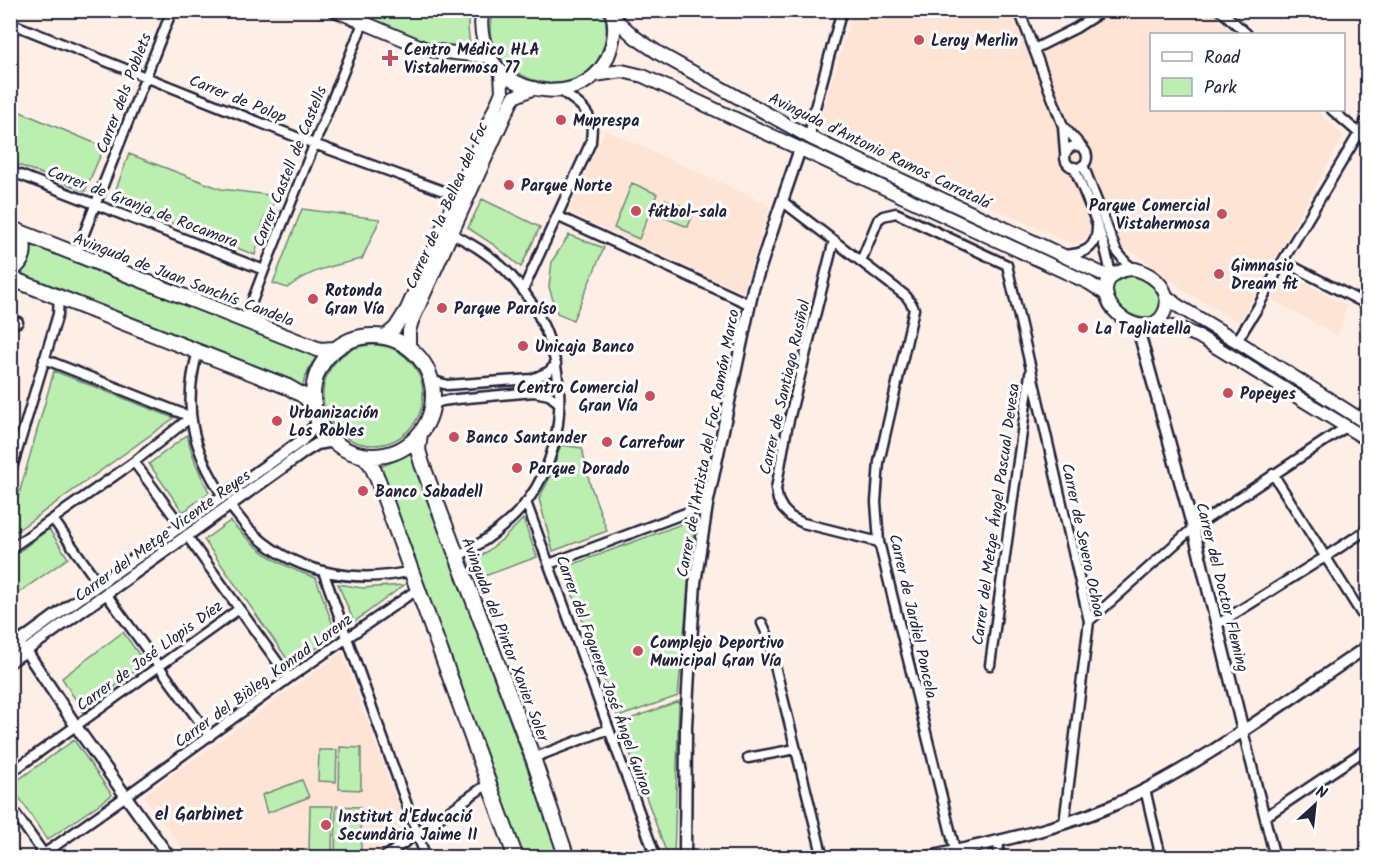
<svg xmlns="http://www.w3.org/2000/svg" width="1378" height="868" viewBox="0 0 1378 868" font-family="Kalam,sans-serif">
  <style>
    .built { fill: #fee4d5 }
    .green { fill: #baefb0; stroke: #6e8876; stroke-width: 1.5 }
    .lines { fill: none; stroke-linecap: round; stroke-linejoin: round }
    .minor-casing { stroke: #22223b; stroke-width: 13 }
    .tertiary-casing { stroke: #22223b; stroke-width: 15 }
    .secondary-casing { stroke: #22223b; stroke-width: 16 }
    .primary-casing { stroke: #22223b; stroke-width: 18 }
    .minor { stroke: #fff; stroke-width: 8 }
    .tertiary { stroke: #fff; stroke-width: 10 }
    .secondary { stroke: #fff; stroke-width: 12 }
    .primary { stroke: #fff; stroke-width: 14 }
    .poi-dot { fill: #d1495b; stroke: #fff; stroke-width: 2 }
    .labels { text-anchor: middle; stroke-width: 6; stroke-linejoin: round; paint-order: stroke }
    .poi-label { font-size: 16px; font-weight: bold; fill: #22223b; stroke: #fff; text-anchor: start }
    .street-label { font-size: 16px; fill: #22223b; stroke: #fff }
    .neighbourhood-label { font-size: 18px; font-weight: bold; fill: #22223b; stroke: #fff }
  </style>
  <rect width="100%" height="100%" fill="#feefe6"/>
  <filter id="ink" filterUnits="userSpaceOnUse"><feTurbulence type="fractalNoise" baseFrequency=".0167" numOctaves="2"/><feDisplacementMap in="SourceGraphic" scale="12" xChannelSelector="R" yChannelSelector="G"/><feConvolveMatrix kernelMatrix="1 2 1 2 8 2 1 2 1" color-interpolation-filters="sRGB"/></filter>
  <g filter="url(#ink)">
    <path class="built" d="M1209 10 1235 34H1152V110H1316L1344 136 1239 322 1186 292 1139 255 1087 235 1075 245 966 196 819 123 853 11H1012L1031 58 1088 27 1113 11Z
      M605 130 770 205 743 292 568 212Z
      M1287 274 1347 306 1338 336 1272 300Z
      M342 652 407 829 367 857H189L143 796Z"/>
    <path class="green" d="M493 10 603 11C608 24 607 38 602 51 578 113 471 77 493 10Z
      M350 11H470C466 23 469 37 471 50L426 44Z
      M11 108 104 147 85 191 11 162Z
      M129 154 221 189 278 196 264 219 255 255 112 200Z
      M632 183 657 194 639 239 614 228Z
      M482 199 540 227 521 267 494 245 468 228Z
      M665 199 694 211 688 227 658 215Z
      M302 209 380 219 362 259C331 266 313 269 287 288L273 283Z
      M569 235 604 248 573 320 557 313 549 287 552 261Z
      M30 243 98 272 317 356C309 366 305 375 302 388L17 275 29 259Z
      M1132 275C1175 286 1166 330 1133 315 1121 310 1116 303 1112 291L1116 279 1122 276Z
      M323 395a50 50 0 1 1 100 0a50 50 0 1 1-100 0Z
      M54 371 174 418 11 535V522Z
      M187 435C192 456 199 473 209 492L183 512 149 464Z
      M561 445 582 448 590 484 607 531 553 551 539 499 549 479Z
      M411 451 417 470 560 857H523L380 467 397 460Z
      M523 519 537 557 479 578 474 562 504 538Z
      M695 519 678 696 618 717 563 568Z
      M230 521C258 551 277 565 316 578L336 634 292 666 204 540Z
      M49 529 68 558 11 598V558Z
      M338 584 362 588 404 585 354 622Z
      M123 632 145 663 83 712 62 678Z
      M679 701 674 857H668L619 723Z
      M74 740 112 795 47 840 11 785Z
      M340 747 361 748V790L339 789Z
      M319 750H337L336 782 318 781Z
      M302 780 309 797 267 813 262 795Z
      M310 806H333L332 854 309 853Z
      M336 806 360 807 361 850 353 856 335 855Z"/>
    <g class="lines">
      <g class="minor-casing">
        <path id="minor" d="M1019 10 1063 126
          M1220 10 1247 34
          M10 23 314 144 457 196
          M1034 49 1076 28 1104 10
          M1332 110 1368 141
          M811 138V126L813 115 842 10
          M1065 157a11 11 0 1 1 22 0a11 11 0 1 1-22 0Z
          M1065 153 1063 126 1082 147
          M1083 165 1116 250 1126 263 1134 269
          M1074 167C1088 203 1106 239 1111 277
          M10 171 264 270
          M782 201 906 296 911 303 914 309 879 462 876 502 879 542 955 850
          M557 216 749 304
          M452 234C475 245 497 259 514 279 567 340 576 434 528 500 511 523 482 544 457 557
          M834 240 787 428 776 489 778 500 783 509 791 517 803 523 879 542
          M76 254 172 10
          M1064 255C1084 254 1097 249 1097 227
          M861 261 878 220 883 216 896 213 1007 265 1089 621 1064 824
          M1294 267 1368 305
          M523 290 591 142C591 136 593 129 591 123 588 108 572 99 561 91
          M245 320 264 270 363 23
          M10 323 18 322
          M1237 341 1258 307 1278 269 1368 118
          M198 351C182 407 192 449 223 496
          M431 380 447 385 532 379 548 372 556 364
          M432 405 442 401 457 399 534 392 549 395 559 403
          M1360 419 1368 404
          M134 462 182 527
          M1273 474 1368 624
          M10 475 58 314 59 297
          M526 502 656 858
          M229 505C235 512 241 520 247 527 290 572 352 585 412 571
          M53 519 99 584
          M187 536 289 678
          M10 549 134 462 191 417 44 359
          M549 564 707 505
          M323 571 426 858
          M106 594 210 736
          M1089 621 1193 528 1346 427
          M762 623 767 634 823 858
          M1218 624 1325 557 1368 529
          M10 629 22 646
          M990 665 1030 374
          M1243 731 1275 858
          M533 758 609 729
          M748 758 796 749
          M10 773 239 609
          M1145 789 1161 858
          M10 806 46 857
          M1265 817 1368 748
          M38 858 126 796 289 678 418 589
          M383 858 489 783
          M998 858 999 841"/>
      </g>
      <g class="tertiary-casing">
        <path id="tertiary" d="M1141 325 1140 336 1193 528 1243 731
          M10 649 99 584 301 441 319 422
          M26 651 82 735 170 858
          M10 662 307 450 317 444 334 441
          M685 858 686 726 689 672 695 583 707 505 753 289 776 219 800 149
          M925 858C987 843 1050 832 1109 807 1144 792 1177 773 1209 753 1263 719 1315 682 1368 646"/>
      </g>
      <g class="secondary-casing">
        <path id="secondary" d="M334 10 429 50 480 56H488
          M483 10C480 21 481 32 484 42 498 100 591 110 610 51 614 39 616 26 612 14
          M614 18 636 38 660 54 811 138 1111 278
          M595 75 622 71 643 76 1089 283 1106 294
          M1135 269C1193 287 1161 349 1120 316 1113 310 1107 301 1106 292 1105 275 1121 269 1135 269Z
          M1166 296 1178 306 1237 341 1368 424
          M1154 323 1181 329 1198 336 1368 440
          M384 337 395 328 407 309 502 92 501 73
          M409 348V331L412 321 506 113 514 97 534 88"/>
      </g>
      <g class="primary-casing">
        <path id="primary" d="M10 228 307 345 320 350 335 349
          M10 271C26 262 25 249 22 233
          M10 278 288 387 302 395 314 404
          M313 396a60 60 0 1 1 120 0a60 60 0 1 1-120 0Z
          M420 433 418 450 422 464 533 758 567 858
          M363 455 371 464 378 480 516 858"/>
      </g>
      <use href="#minor" class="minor"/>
      <use href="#tertiary" class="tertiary"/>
      <use href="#secondary" class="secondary"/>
      <use href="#primary" class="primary"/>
    </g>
  </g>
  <g class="poi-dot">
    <circle cx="919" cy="40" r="6"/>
    <path d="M387 49h6v6h6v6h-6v6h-6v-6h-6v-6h6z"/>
    <circle cx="561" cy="120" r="6"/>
    <circle cx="509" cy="185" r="6"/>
    <circle cx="636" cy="211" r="6"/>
    <circle cx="1222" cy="214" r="6"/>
    <circle cx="1219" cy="274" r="6"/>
    <circle cx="313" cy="299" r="6"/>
    <circle cx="442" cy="308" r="6"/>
    <circle cx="1083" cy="328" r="6"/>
    <circle cx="523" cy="346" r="6"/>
    <circle cx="1228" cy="393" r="6"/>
    <circle cx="650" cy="396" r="6"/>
    <circle cx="277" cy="421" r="6"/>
    <circle cx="454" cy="437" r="6"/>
    <circle cx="607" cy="442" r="6"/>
    <circle cx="517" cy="468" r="6"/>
    <circle cx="363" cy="491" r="6"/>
    <circle cx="638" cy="651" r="6"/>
    <circle cx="326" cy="825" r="6"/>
  </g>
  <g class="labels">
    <g class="poi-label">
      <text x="931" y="46">Leroy Merlin</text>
      <text x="404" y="55">Centro Médico HLA<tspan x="404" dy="18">Vistahermosa 77</tspan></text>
      <text x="573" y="126">Muprespa</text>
      <text x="521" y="191">Parque Norte</text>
      <text x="1210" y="211" text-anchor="end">Parque Comercial<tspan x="1210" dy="18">Vistahermosa</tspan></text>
      <text x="648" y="217">fútbol-sala</text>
      <text x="1231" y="271">Gimnasio<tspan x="1231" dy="18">Dream fit</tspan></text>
      <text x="325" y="296">Rotonda<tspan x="325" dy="18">Gran Vía</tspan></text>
      <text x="454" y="314">Parque Paraíso</text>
      <text x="1095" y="334">La Tagliatella</text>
      <text x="535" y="352">Unicaja Banco</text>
      <text x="638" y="393" text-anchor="end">Centro Comercial<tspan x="638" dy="18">Gran Vía</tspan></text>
      <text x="1240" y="399">Popeyes</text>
      <text x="289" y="418">Urbanización<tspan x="289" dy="18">Los Robles</tspan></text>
      <text x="466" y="443">Banco Santander</text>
      <text x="619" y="448">Carrefour</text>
      <text x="529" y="474">Parque Dorado</text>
      <text x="375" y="497">Banco Sabadell</text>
      <text x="650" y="648">Complejo Deportivo<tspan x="650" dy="18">Municipal Gran Vía</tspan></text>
      <text x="338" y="822">Institut d'Educació<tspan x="338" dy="18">Secundària Jaime II</tspan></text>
    </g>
    <g class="street-label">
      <text transform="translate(123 93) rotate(-69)" y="6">Carrer dels Poblets</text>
      <text transform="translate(238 98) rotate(22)" y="6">Carrer de Polop</text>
      <text transform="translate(880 150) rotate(26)" y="6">Avinguda d'Antonio Ramos Carratalá</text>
      <text transform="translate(289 166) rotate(-68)" y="6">Carrer Castell de Castells</text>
      <text transform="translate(446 205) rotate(-66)" y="6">Carrer de la Bellea del Foc</text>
      <text transform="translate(143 206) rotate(21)" y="6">Carrer de Granja de Rocamora</text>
      <text transform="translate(184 279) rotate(21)" y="6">Avinguda de Juan Sanchís Candela</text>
      <text transform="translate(784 387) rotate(-77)" y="6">Carrer de Santiago Rusiñol</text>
      <text transform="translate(707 443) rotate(-79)" y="6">Carrer de l'Artista del Foc Ramón Marco</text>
      <text transform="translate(995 514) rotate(-82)" y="6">Carrer del Metge Ángel Pascual Devesa</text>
      <text transform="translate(162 535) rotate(-36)" y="6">Carrer del Metge Vicente Reyes</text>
      <text transform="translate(1084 540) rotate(78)" y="6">Carrer de Severo Ochoa</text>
      <text transform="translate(1223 587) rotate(76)" y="6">Carrer del Doctor Fleming</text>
      <text transform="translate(914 616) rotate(77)" y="6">Carrer de Jardiel Poncela</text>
      <text transform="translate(506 639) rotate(69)" y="6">Avinguda del Pintor Xavier Soler</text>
      <text transform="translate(149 655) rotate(-36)" y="6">Carrer de José Llopis Díez</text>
      <text transform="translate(605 675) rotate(70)" y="6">Carrer del Foguerer José Ángel Guirao</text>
      <text transform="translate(263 680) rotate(-36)" y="6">Carrer del Biòleg Konrad Lorenz</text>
    </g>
    <g class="neighbourhood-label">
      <text x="199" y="820">el Garbinet</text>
    </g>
  </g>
  <rect width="1378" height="868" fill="none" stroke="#fff" stroke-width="36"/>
  <rect x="18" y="18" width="1342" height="832" fill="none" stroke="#22223b" stroke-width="2" filter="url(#ink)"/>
  <rect x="1150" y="33" width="195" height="78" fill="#ffffff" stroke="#a7a7b1" stroke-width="1.5"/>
  <rect x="1162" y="52" width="30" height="9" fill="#ffffff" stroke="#a7a7b1" stroke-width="1.5"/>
  <text x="1204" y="63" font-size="18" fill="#22223b">Road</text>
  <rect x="1162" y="78" width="30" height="18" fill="#baefb0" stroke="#a7a7b1" stroke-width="1.5"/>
  <text x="1204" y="93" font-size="18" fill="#22223b">Park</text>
  <g transform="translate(1315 805) rotate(27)" stroke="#ffffff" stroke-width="4.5" paint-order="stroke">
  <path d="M0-4.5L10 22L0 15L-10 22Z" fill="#22223b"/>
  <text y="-9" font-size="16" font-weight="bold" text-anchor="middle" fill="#22223b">N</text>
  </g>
</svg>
